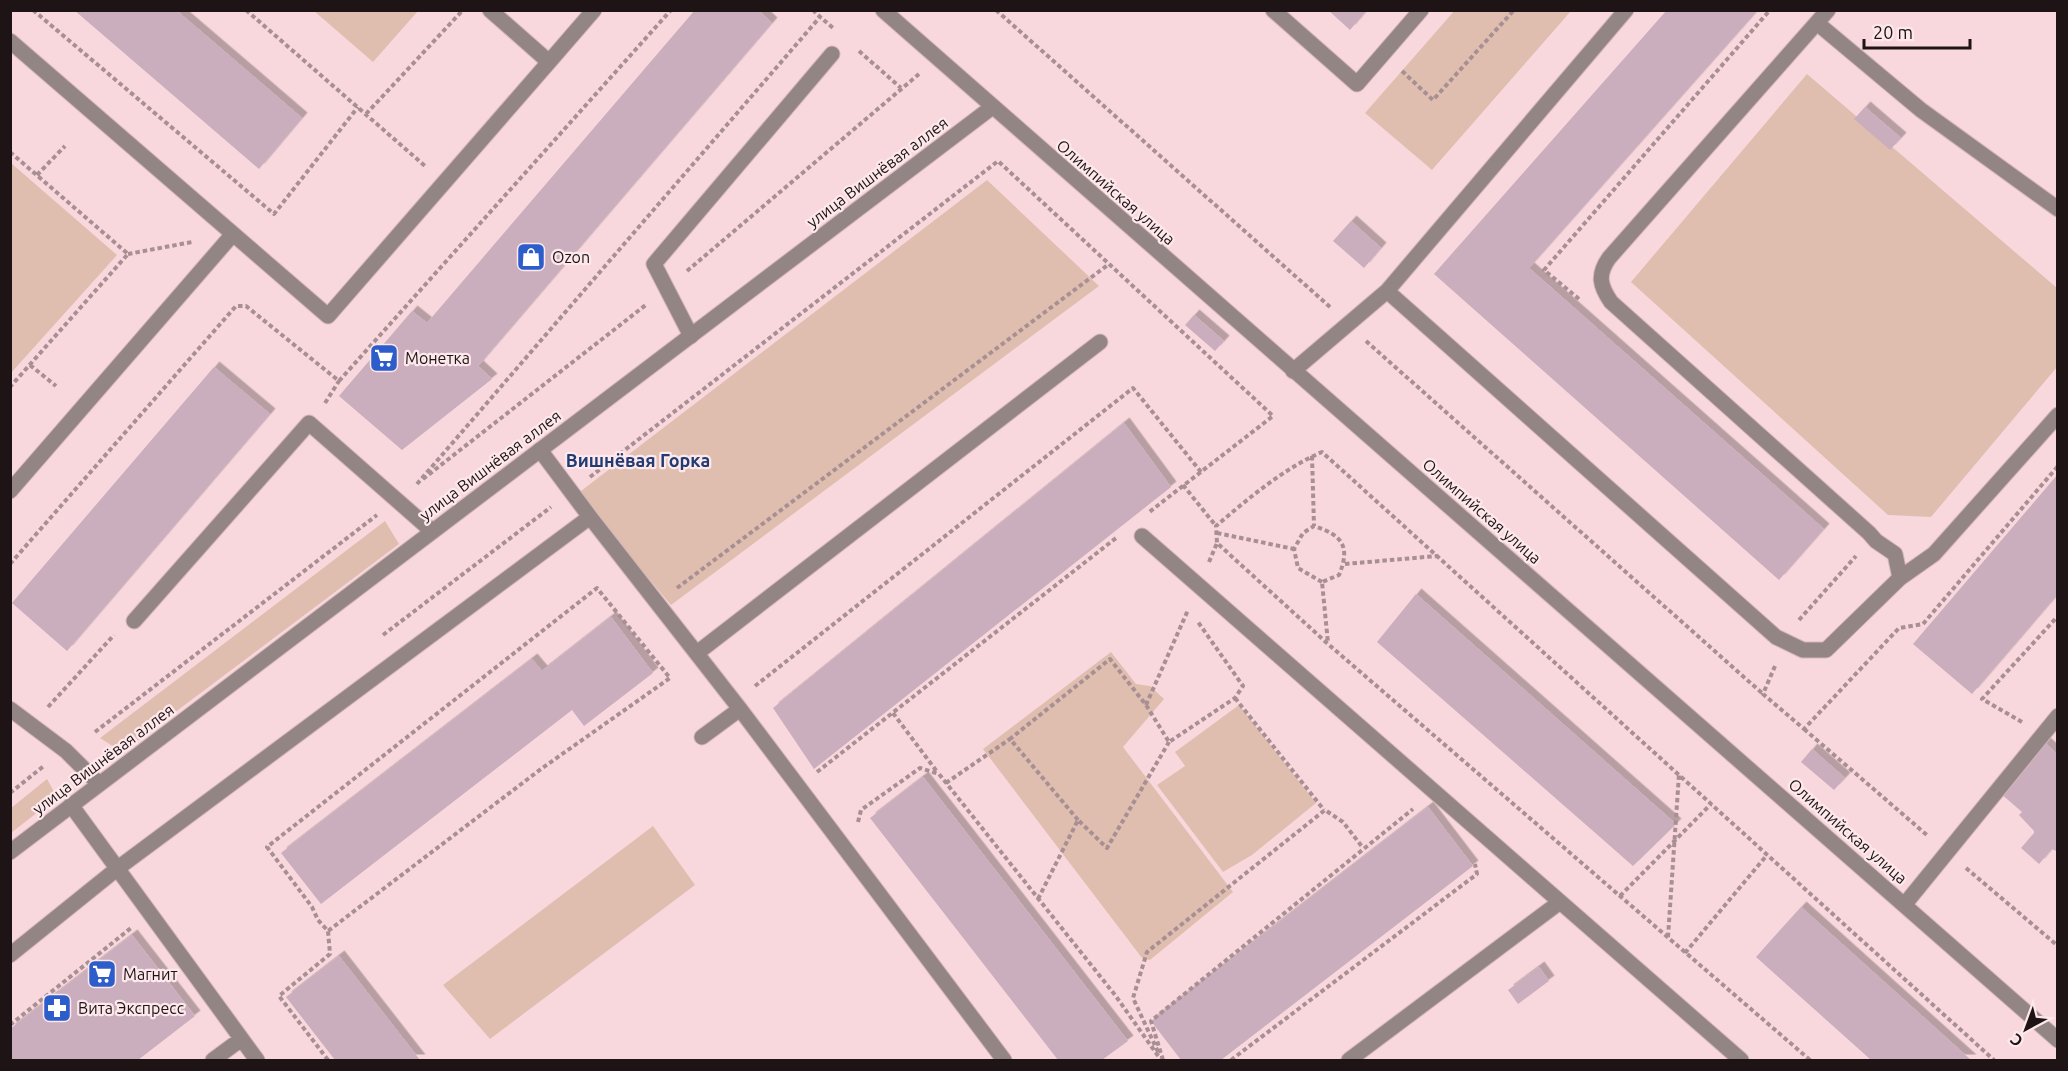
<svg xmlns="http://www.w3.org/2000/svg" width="2068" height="1071" viewBox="0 0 2068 1071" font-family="Ubuntu,sans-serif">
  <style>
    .green { fill: #e0beaf }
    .building { fill: #caaebd; filter: url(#shadow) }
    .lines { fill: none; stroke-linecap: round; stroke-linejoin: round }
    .lane-casing { stroke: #d2b5b9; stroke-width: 17 }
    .street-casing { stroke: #d2b5b9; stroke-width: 17 }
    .path { stroke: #a88f93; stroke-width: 4; stroke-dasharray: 4.5 3; stroke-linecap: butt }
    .lane { stroke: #938583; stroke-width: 15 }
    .street { stroke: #938583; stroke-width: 15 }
    .labels { text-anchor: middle; stroke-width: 4.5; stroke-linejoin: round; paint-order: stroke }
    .street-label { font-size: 16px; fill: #1e1315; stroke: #fde9ec }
    .poi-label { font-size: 16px; fill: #1e1315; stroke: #fde9ec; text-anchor: start }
    .neighbourhood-label { font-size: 18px; font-weight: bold; fill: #223c73; stroke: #fde9ec }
  </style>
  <defs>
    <filter id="shadow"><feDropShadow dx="5.5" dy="-5.5" stdDeviation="0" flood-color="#0004"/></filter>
  </defs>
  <rect width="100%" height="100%" fill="#f9d8dd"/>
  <path class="green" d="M1455 10 1571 11 1432 170 1365 113Z
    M314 11H418L373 62Z
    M1807 74 2057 288V367L1931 517 1888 515 1631 282Z
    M11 163 117 255 11 373Z
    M987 180 1099 286 671 605 577 494Z
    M385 521 399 544 122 752 100 738Z
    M1111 652 1136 684 1150 686 1164 699 1123 747 1233 892 1150 960 1142 958 983 749Z
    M1239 705 1316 803 1252 855 1223 872 1157 785 1185 766 1175 752Z
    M47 779 57 797 11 833V808Z
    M653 826 695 885 490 1039 443 985Z"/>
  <path class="building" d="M74 10H176L302 118 259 169Z
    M695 10H758L772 23 478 366 492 379 402 450 339 396 412 311 427 323Z
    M1328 10H1367L1350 30Z
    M1667 10H1758L1529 268 1824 529 1779 580 1434 274Z
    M1865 107 1901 138 1890 150 1854 119Z
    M1351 221 1381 248 1364 268 1333 241Z
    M1194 315 1224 341 1215 351 1185 325Z
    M214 367 270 414 67 651 12 603Z
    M1124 423 1171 487 814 769 773 708Z
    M2058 474V594L1972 694 1913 644Z
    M1416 594 1676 824 1633 866 1377 642Z
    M611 617 653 673 584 726 572 710 321 904 281 853 532 659 542 671Z
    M2044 742 2058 755V852L2052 849 2039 864 2021 848 2034 833V831L2019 815 2022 812 2000 793Z
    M1812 749 1845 778 1834 790 1801 762Z
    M923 777 1128 1041 1102 1060H1058L870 818Z
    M1428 807 1473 866 1221 1060H1181L1151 1021Z
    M1801 907 1971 1060H1871L1756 957Z
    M132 935 195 1016 138 1060H10V1029Z
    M339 956 420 1060H335L286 997Z
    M1539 967 1549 981 1518 1004 1508 990Z"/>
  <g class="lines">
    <g class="lane-casing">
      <path id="lane" d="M1273 10 1357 84 1421 10
        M1817 23 1921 110 2058 209
        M10 41 328 316 549 62 490 10
        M549 62 594 10
        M1387 291 1776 637 1803 650H1826L1900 578 1895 554 1876 541 1869 533 1611 302C1600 286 1597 275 1609 258L1828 10
        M691 336 654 264 832 54
        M1293 371 1387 291 1626 10
        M540 450 590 517
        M10 491 233 234
        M1142 536 1741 1060
        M1900 578 1934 554 2058 415
        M134 621 309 423 432 531
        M697 653 1100 342
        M10 709 66 751 99 784
        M702 737 740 709
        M71 805 257 1060
        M1905 904 2058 716
        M10 955 118 868 590 517 740 709 1004 1060
        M213 1060 240 1040
        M1349 1060 1560 902"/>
    </g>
    <g class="street-casing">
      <path id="street" d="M883 10 2058 1040
        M10 852 991 108"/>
    </g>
    <path class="path" d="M33 10 274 214 358 107
      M246 10 425 166
      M996 10 1330 307
      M818 15 833 28
      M859 51 901 88
      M1402 71 1433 100 1514 10
      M366 114 463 10
      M10 152 128 254 10 387
      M37 175 65 146
      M128 254 192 242
      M687 271 919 74
      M1579 299 1544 270 1770 10
      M1366 341 1763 694
      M30 365 56 386
      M325 403 339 381
      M1312 456 1314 526
      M590 477 998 161 1273 416 1148 513
      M423 479 647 304
      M417 484 820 17 813 10
      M1183 485 1216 526
      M1217 533 1294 549
      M1209 562 1217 543
      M10 564 236 306H246L339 381 671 10
      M1345 564 1437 556
      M1322 582 1298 568 1294 549 1303 533 1314 526C1342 535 1351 546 1339 575L1322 582 1328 643
      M677 588 1109 264
      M1799 620 1856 556
      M383 635 551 507
      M1775 666 1763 694 1804 729 1899 628 1923 624 2058 466
      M755 686 1133 388 1201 472
      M1235 698 1324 810
      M1146 705 1188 610
      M48 707 114 635
      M893 713 938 773
      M2022 722 1982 699 2058 616
      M1804 729 1928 836
      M95 732 377 515
      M817 772 1116 538
      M946 783 1010 739
      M10 793 45 765
      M1078 820 1010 739 1110 659 1146 705 1169 742 1235 698 1243 686 1198 622
      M858 822 861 810 920 768 939 774 1115 995 1161 1060
      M1966 868 2058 946
      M1620 896 1711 804
      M1038 899 1078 820 1107 848 1169 742
      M1668 937 1679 774
      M1685 953 1767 855
      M10 1025 131 928
      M1158 1052 1133 998 1147 952 1325 810 1343 822 1363 848
      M328 1060 279 996 330 954 328 931 318 920 312 907 267 847 597 588 670 678 541 769 328 931
      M1163 1060 1151 1021 1413 809
      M1231 1060 1477 874 1475 864
      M1810 1060 1328 644 1217 543 1216 526C1249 498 1283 469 1322 452L1994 1060"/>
    <use href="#lane" class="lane"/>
    <use href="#street" class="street"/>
  </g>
  <defs>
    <g id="shop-square" transform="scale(1.5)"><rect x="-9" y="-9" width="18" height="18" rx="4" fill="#2c5dcb" stroke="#fde9ec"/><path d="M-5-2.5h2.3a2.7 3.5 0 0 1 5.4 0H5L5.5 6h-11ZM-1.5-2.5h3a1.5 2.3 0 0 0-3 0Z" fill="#fff"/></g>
    <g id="supermarket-square" transform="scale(1.5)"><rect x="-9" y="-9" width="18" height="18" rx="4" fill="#2c5dcb" stroke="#fde9ec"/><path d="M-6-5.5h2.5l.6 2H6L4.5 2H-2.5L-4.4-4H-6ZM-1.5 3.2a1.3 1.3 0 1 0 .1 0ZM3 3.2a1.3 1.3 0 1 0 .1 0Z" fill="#fff"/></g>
    <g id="pharmacy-square" transform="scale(1.5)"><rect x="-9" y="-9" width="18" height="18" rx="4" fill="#2c5dcb" stroke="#fde9ec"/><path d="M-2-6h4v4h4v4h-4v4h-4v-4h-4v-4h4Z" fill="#fff"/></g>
  </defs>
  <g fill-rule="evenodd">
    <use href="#shop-square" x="531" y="257"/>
    <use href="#supermarket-square" x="384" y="358"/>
    <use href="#supermarket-square" x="102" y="974"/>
    <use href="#pharmacy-square" x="57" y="1008"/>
  </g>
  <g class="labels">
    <g class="street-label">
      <text transform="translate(877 172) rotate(-37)" y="6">улица Вишнёвая аллея</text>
      <text transform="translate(1116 192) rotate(41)" y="6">Олимпийская улица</text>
      <text transform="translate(490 465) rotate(-37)" y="6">улица Вишнёвая аллея</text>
      <text transform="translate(1482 511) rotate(41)" y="6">Олимпийская улица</text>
      <text transform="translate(103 759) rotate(-37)" y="6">улица Вишнёвая аллея</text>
      <text transform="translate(1848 831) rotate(41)" y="6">Олимпийская улица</text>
    </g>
    <g class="poi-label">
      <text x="552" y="263">Ozon</text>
      <text x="405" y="364">Монетка</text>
      <text x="123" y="980">Магнит</text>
      <text x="78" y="1014">Вита Экспресс</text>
    </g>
    <g class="neighbourhood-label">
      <text x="638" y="467">Вишнёвая Горка</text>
    </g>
  </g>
  <rect width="2068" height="1071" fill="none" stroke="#1e1315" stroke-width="24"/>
  <g transform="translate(2026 1029) rotate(221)" stroke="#fde9ec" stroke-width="4.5" paint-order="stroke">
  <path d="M0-4.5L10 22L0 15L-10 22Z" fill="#1e1315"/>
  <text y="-9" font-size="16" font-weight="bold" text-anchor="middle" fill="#1e1315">С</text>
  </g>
  <path d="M1864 39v9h106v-9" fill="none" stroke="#1e1315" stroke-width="3"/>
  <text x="1873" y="39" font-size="18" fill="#1e1315" stroke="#fde9ec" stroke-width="4.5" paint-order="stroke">20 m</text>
</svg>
